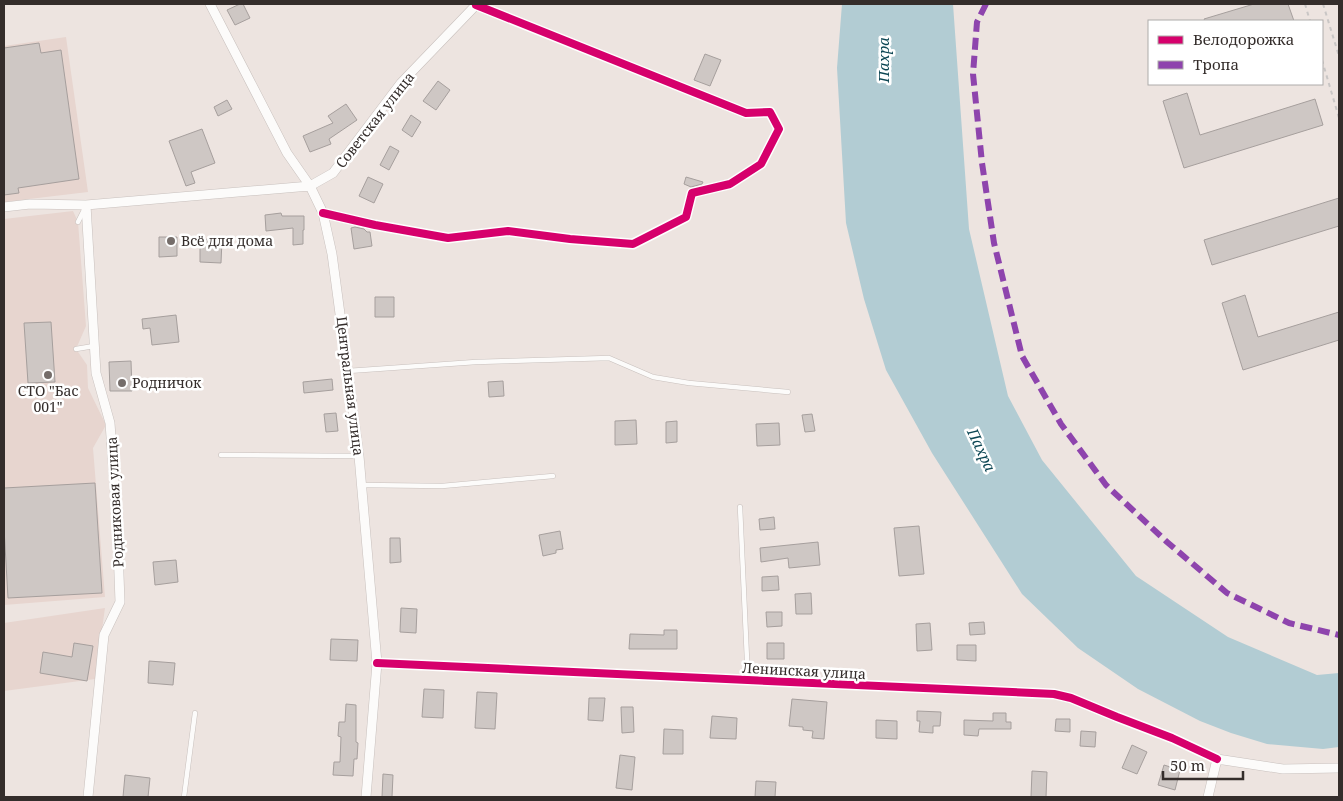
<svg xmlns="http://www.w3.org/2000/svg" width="1343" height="801" viewBox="0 0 1343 801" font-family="'Noto Serif',serif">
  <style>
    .built { fill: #e7d5cf }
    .water { fill: #b2ccd3 }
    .building { fill: #cec7c4; stroke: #a69f9d }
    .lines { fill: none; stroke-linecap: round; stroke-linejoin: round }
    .service-casing { stroke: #c8c0bd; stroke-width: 5.5 }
    .minor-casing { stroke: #c8c0bd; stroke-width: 10 }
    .path { stroke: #c9c6c5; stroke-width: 2; stroke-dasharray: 4 4; stroke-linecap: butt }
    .service { stroke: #fcfbfa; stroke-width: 4.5 }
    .minor { stroke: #fcfbfa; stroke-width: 9 }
    .quiet { stroke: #8e44ad; stroke-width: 6; stroke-dasharray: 12 6; stroke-linecap: butt }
    .cycleway-casing { stroke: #fff; stroke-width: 11 }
    .cycleway { stroke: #d6006c; stroke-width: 8 }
    .poi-dot { fill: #756d6a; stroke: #fff; stroke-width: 2 }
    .labels { text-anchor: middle; stroke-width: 5; stroke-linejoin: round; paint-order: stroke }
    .street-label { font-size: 14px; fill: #342d2b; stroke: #fff }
    .poi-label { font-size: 14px; fill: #342d2b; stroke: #fff; text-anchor: start }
    .water-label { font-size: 15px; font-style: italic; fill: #0c4653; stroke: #fff }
  </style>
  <rect width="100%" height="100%" fill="#ede4e0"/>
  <path class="built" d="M66 37 88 192 4 202V46Z
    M73 211 78 222 86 326 76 349 87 365 88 388 106 425 93 448 105 597 4 605V446L5 445 4 427V219Z
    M105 608 95 679 4 691V623Z"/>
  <path class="water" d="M842 4H953L969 229 1008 396 1042 460 1136 576 1228 637 1317 675 1339 673V747L1323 749 1267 744 1231 733 1200 721 1138 689 1078 648 1022 594 932 453 886 370 864 299 846 223 837 68Z"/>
  <path class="building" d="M240 4H243L250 18 235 25 227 10Z
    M1254 4H1288L1294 21H1205L1204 19Z
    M39 43 41 53 61 50 79 179 18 188 19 193 4 195V48Z
    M705 54 721 60 710 86 694 80Z
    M438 81 450 90 436 110 423 101Z
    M1187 93 1200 135 1315 99 1323 125 1184 168 1163 101Z
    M227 100 232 109 218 116 214 107Z
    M346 104 357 120 329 139 331 144 310 152 303 136 333 123 328 116Z
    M411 115 421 122 412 137 402 130Z
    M202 129 215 163 191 172 195 183 186 186 169 141Z
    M390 146 399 151 389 170 380 165Z
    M368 177 383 184 374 203 359 196Z
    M686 177 703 182 702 184 691 187 684 184Z
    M1339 198V226L1212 265 1204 240Z
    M281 213 282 216H304V230H303V244L293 245V228L266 231 265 215Z
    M355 227 364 229 367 232H370L372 246 354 249 351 228Z
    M159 237H177V256L159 257Z
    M200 239 222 240 221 263 200 262Z
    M1245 295 1258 337 1339 312V340L1243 370 1222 303Z
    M375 297H394V317H375Z
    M176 315 179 342 152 345 150 328 143 329 142 319Z
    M51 322 55 382 28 383 24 323Z
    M131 361 132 391H110L109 362Z
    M332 379 333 390 304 393 303 382Z
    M503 381 504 396 489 397 488 382Z
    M336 413 338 431 326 432 324 414Z
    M812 414 815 431 805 432 802 415Z
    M636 420 637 444 615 445V421Z
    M677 421V442L666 443V422Z
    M779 423 780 445 757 446 756 424Z
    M95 483 102 593 8 598 4 528V488Z
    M774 517 775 529 760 530 759 519Z
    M919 526 924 574 899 576 894 528Z
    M560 531 563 549 556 550V553L543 556 539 535Z
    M390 538H400L401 562 390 563Z
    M818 542 820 565 789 568 788 558 761 562 760 548Z
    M176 560 178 582 155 585 153 562Z
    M778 576 779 590 762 591V577Z
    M811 593 812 614H796L795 594Z
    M401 608 417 609 416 633 400 632Z
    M766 612H782V626L767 627Z
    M984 622 985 634 970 635 969 623Z
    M930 623 932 650 917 651 916 624Z
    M664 630H677V649H629L630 634 664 635Z
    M331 639 358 640 357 661 330 660Z
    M74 643 93 646 87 681 40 673 43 652 72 657Z
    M767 643H784V659H767Z
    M957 645H976V661L957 660Z
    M149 661 175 663 173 685 148 683Z
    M424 689 444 690 443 718 422 717Z
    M477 692 497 693 495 729 475 728Z
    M589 698H605L603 721 588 720Z
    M792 699 827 702 824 739 812 738 813 731 803 730V727L789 726Z
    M346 704 356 705V742L358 743 357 759H354L353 776 333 775 334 762H340L341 737 338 736 339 722H345Z
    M621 707H633L634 732 622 733Z
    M917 711 941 712 940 726H933V733L919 732 920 721H917Z
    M993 713H1006V722H1011V729H979L978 736 964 735V720L993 721Z
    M712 716 737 718 736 739 710 738Z
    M1056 719H1070V732L1055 731Z
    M876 720 897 721V739L876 738Z
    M664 729 683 730V754H663Z
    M1081 731 1096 732 1095 747 1080 746Z
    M1132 745 1147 752 1137 774 1122 768Z
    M620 755 635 757 632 790 616 788Z
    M1164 765 1180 770 1175 790 1158 785Z
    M1032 771 1047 772 1046 797H1031Z
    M383 774 393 775 392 797H382Z
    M125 775 150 778 148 797H123Z
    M756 781 776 782 775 797H755Z"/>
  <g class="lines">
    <g class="service-casing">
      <path id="service" d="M78 222 84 210
        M76 349 94 346
        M348 371 476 362 609 358 653 377 689 383 788 392
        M221 455 359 456
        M362 485 442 486 553 476
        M740 507 748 681
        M184 797 195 713"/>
    </g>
    <g class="minor-casing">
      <path id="minor" d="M210 4 287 153 310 186 323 213 332 254 359 456 377 663 366 797
        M86 205 96 373 110 423 117 521 120 602 104 635 88 797
        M4 207 30 204 86 205 310 186 333 173 401 83 477 4
        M323 213 375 225 448 238 508 231 570 239 633 244 686 217 692 193 730 184 761 164 779 129 770 112 746 113 476 5
        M377 663 1054 694 1071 698 1117 717 1172 738 1217 759
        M1208 797 1217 759 1283 769 1339 768"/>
    </g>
    <path class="path" d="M1305 4 1310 21
      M1323 4 1339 56
      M1322 60 1339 118"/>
    <use href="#service" class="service"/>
    <use href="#minor" class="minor"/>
    <path class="quiet" d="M986 4 977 22 973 74 982 163 994 243 1022 356 1061 424 1106 485 1167 542 1227 593 1289 623 1339 635"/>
    <g class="cycleway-casing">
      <path id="cycleway" d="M323 213 375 225 448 238 508 231 570 239 633 244 686 217 692 193 730 184 761 164 779 129 770 112 746 113 476 5
        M377 663 1054 694 1071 698 1117 717 1172 738 1217 759"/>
    </g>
    <use href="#cycleway" class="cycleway"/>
  </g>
  <g class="poi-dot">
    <circle cx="171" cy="241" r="5"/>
    <circle cx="48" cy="375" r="5"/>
    <circle cx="122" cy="383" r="5"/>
  </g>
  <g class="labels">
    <g class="street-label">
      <text transform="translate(375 120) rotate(-52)" y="5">Советская улица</text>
      <text transform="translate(350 386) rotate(83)" y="5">Центральная улица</text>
      <text transform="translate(115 502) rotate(-93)" y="5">Родниковая улица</text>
      <text transform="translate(804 671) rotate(3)" y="5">Ленинская улица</text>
    </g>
    <g class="poi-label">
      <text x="181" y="246">Всё для дома</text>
      <text x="132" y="388">Родничок</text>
      <text x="48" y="396" text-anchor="middle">СТО "Бас<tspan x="48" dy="16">001"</tspan></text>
    </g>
    <g class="water-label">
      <text transform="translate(884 60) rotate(-90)" y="5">Пахра</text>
      <text transform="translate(981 450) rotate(65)" y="5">Пахра</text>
    </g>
  </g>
  <rect width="1343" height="801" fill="none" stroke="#342d2b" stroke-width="10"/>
  <rect x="1148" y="20" width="175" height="65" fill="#ffffff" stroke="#aeabaa"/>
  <rect x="1158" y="36" width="25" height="8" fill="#d6006c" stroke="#aeabaa"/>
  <text x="1193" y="45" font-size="15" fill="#342d2b">Велодорожка</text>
  <rect x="1158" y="61" width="25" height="8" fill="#8e44ad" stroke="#aeabaa"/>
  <text x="1193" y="70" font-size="15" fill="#342d2b">Тропа</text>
  <path d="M1163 771v8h80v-8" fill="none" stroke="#342d2b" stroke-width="2.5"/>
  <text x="1170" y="771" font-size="15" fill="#342d2b" stroke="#ffffff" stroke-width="4" paint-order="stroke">50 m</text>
</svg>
